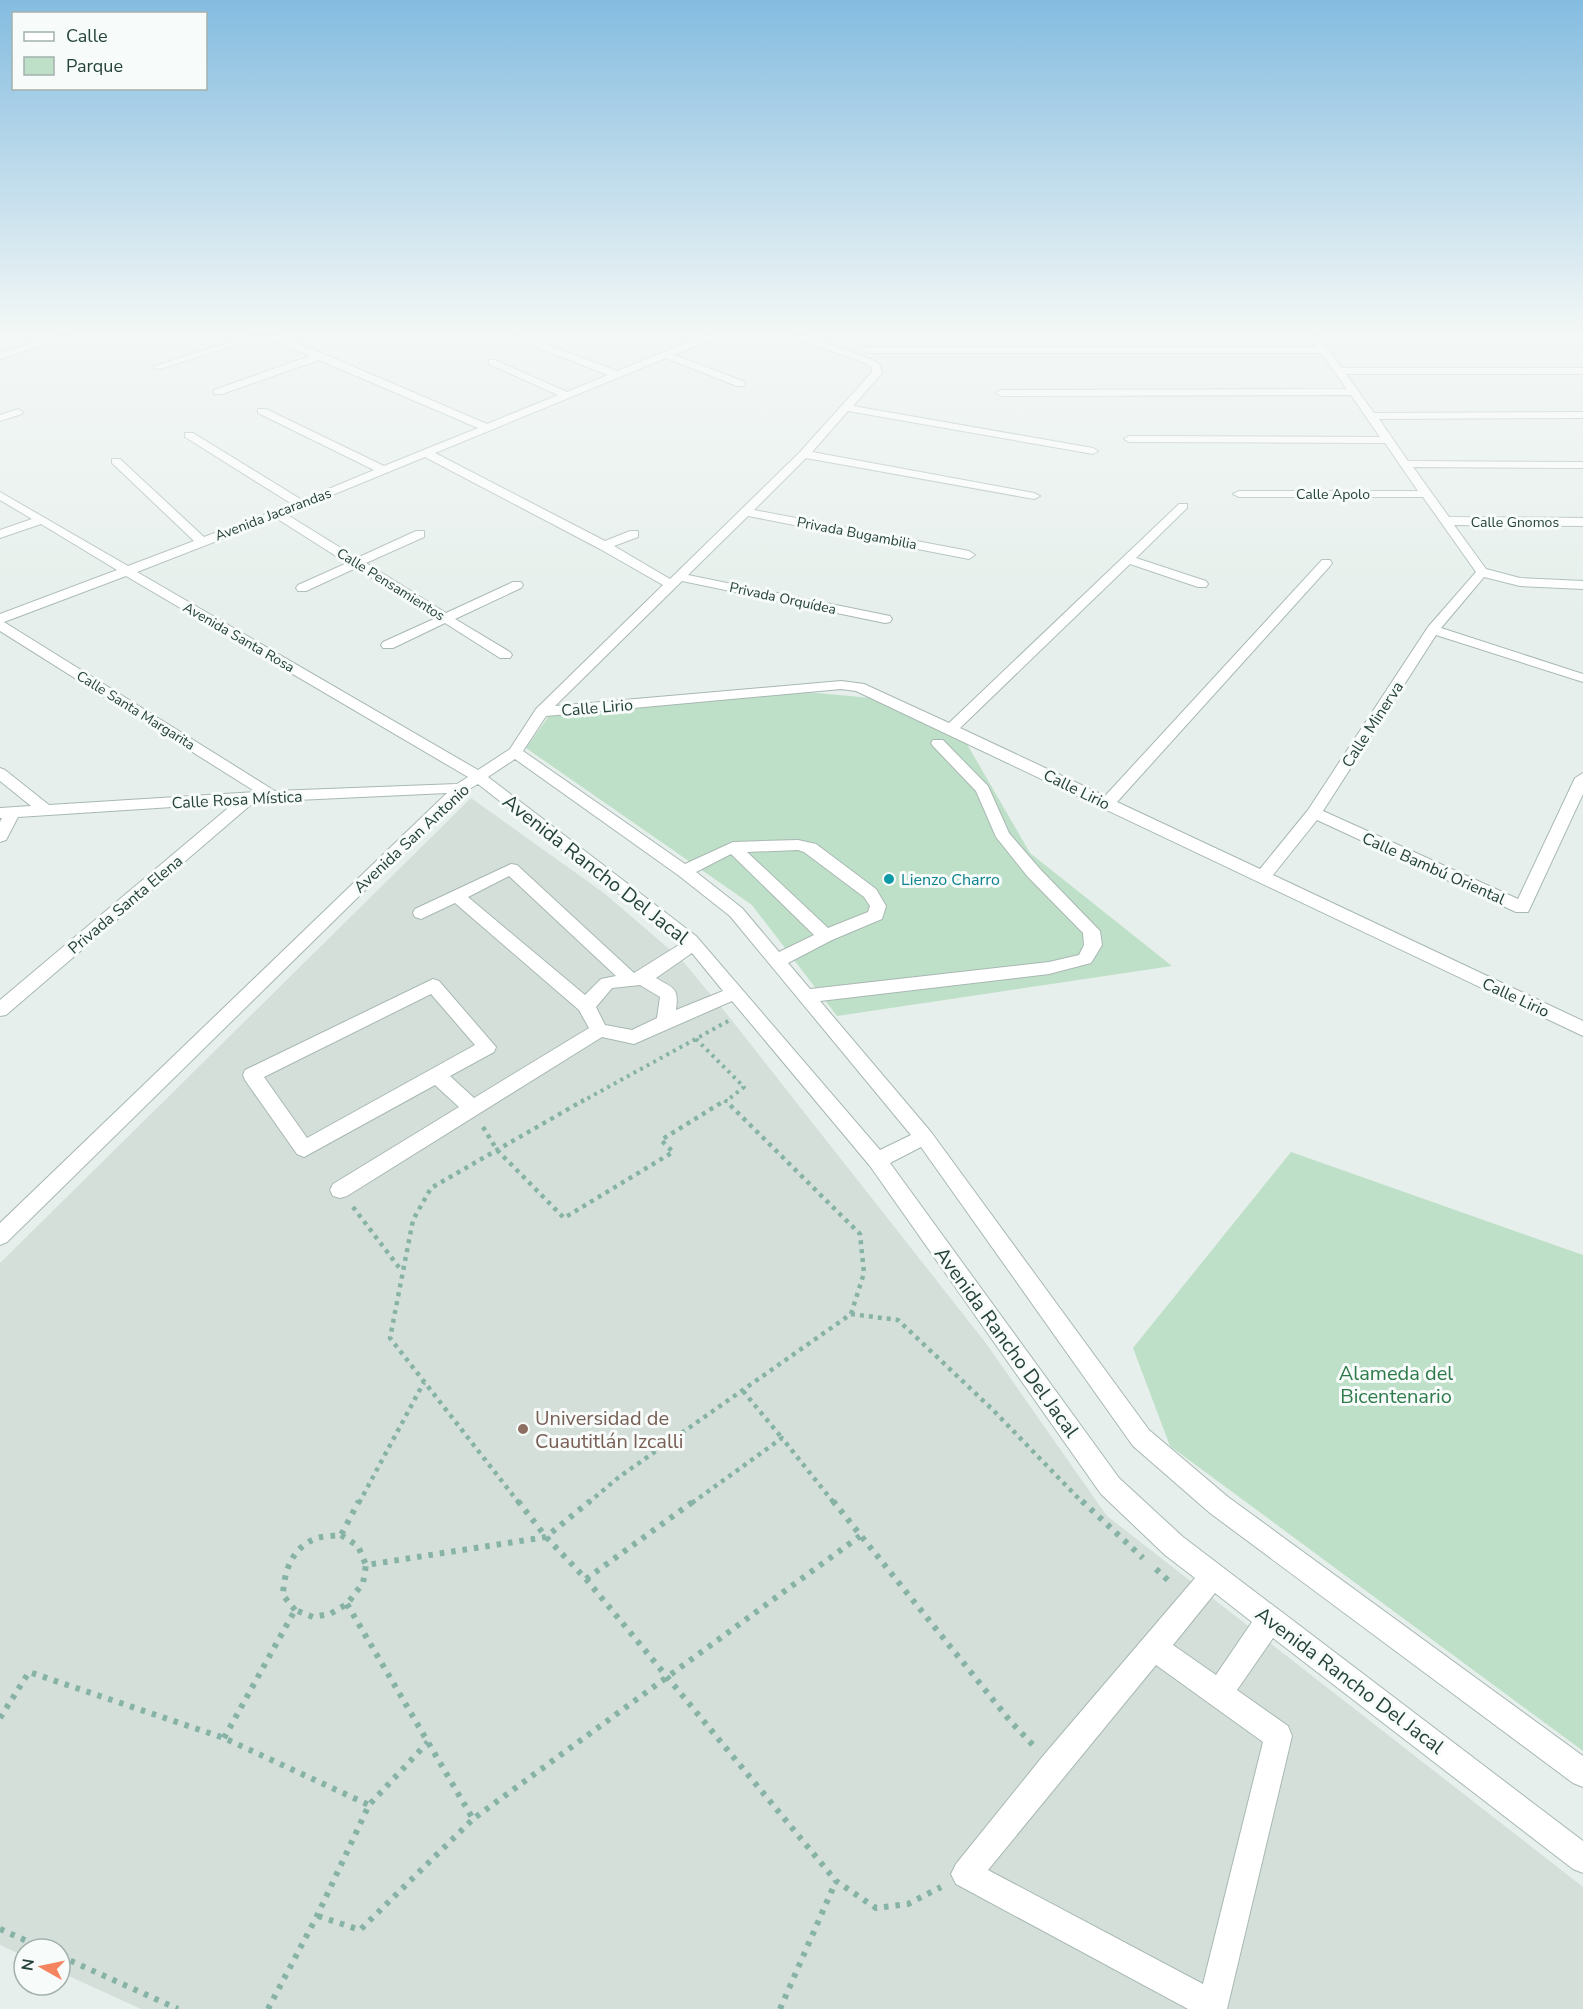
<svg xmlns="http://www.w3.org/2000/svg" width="1583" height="2009" viewBox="0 0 1583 2009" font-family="'Nunito Sans',sans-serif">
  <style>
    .built { fill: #d4dfda }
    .green { fill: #bfe0c8 }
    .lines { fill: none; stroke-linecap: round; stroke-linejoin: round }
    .minor-casing { stroke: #a8b8b2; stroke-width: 2 }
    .path-far2 { stroke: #86b3a5; stroke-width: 4; stroke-dasharray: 3 4.5; stroke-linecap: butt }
    .path-far1 { stroke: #86b3a5; stroke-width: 4.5; stroke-dasharray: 4 5; stroke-linecap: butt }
    .path { stroke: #86b3a5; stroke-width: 6; stroke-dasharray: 4.5 7; stroke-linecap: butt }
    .minor { fill: #fff; fill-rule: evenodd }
    .culture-dot { fill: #0f9aa8; stroke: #f7fbf9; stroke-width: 2 }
    .education-dot { fill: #8d6e63; stroke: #f7fbf9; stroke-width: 2 }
    .labels { text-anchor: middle; stroke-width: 6; stroke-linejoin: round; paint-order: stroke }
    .far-street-label { font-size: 14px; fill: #24423a; stroke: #f7fbf9 }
    .street-label { font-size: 16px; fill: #24423a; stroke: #f7fbf9 }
    .culture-label { font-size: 16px; fill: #0d838f; stroke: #f7fbf9; text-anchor: start }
    .near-street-label { font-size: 20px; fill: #24423a; stroke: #f7fbf9 }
    .near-park-label { font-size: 20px; fill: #2d7a4b; stroke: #f7fbf9 }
    .near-education-label { font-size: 20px; fill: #785e54; stroke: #f7fbf9; text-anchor: start }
  </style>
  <rect width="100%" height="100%" fill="#e6efeb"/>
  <path class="built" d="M471 798 604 893 681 959 730 1018 985 1342 1107 1516 1583 1887V2009H141L60 1972V1949H24V1956L0 1945V1263Z"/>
  <path class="green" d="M796 691 871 698 964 739 1030 853 1172 966 837 1016 752 905 526 748 551 713Z
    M1291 1152 1583 1255V1751L1170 1446 1133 1348Z"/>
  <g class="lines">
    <g class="minor-casing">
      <path id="minor" d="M57 336H70L0 359V353Z
        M249 336H262L160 369 152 367Z
        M265 336H277L324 354 487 424 558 395 489 364V360H495L567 392 608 375 513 338 512 336H523L617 371 704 336H715L714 338 674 355 745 382V386H737L666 358 435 453 605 541 630 531H638V537L614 546 670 579 800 452 872 372V368L867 364 795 338 794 336H806L873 360 880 365 882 373 853 406 1093 448 1098 451 1093 454 848 411 812 452 1034 493 1040 496 1034 499 806 458 754 510 969 551 975 555 969 559 748 516 688 575 885 615 890 616 892 619 890 622 885 623 682 581 555 706 841 681 864 684 949 723 1179 504H1187V508L1136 558 1206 581 1208 584 1206 587H1198L1130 564 960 728 1105 796 1322 560H1330L1332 563 1330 566 1117 802 1260 869 1308 810 1428 627 1476 572 1423 497H1239L1233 494 1239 491H1418L1385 443 1129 442 1124 439 1129 436 1380 437 1351 395 1001 396 996 393 1001 390 1347 389 1321 353H868L863 350 868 347H1317L1309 336H1318L1342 368H1583V374H1346L1374 413 1583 412V418L1379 419 1408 461 1583 462V468L1413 467 1449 517 1583 518V526L1454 525 1486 569 1520 578 1583 581V589L1520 586 1484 577 1441 628 1583 674V682L1436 635 1323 811 1518 899 1575 778 1583 773V794L1530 908 1528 912H1516L1317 820 1273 875 1583 1021V1036L856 691 841 689 546 716 523 751 685 864 733 842 798 840 816 844 876 889 886 906 882 919 832 940 788 963 810 989 1049 962 1079 955 1084 945 1083 933 1028 877 996 837 976 791 933 746 931 743 933 740H943L988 786 1009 833 1040 869 1100 931 1102 945 1091 963 1049 974 820 1001 931 1132 1149 1430 1228 1497 1583 1756V1787L1573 1783 1210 1513 1133 1446 921 1147 890 1163 1119 1478 1183 1537 1583 1841V1873L1573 1869 1273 1638 1237 1690 1288 1726 1292 1736 1227 2009H1188L956 1884 951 1874 956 1864 1043 1756 1195 1578 1165 1555 1101 1494 870 1166 732 1001 634 1044 602 1037 347 1196 340 1198 333 1196 330 1190 333 1184 459 1107 435 1085 304 1157 297 1154 245 1080 243 1075 245 1070 433 979 439 981 496 1047 494 1052 450 1076 474 1098 589 1028 579 1010 455 903 421 919 415 917 413 913 415 909 511 864 517 865 634 973 682 943 478 784 466 791 7 1242 0 1245V1223L447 793 254 802 6 1015 0 1016V1000L234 803 18 817 6 840 0 842V822L2 818H0V808L31 806 0 781V768L5 770 49 805 256 792 0 631V614L117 570 41 524 0 538V530L32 519 0 500V492L128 566 194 541 112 463V459H120L204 537 292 504 185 437V433H193L302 500 374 470 258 413V409H266L384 466 478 428 319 360 222 394H214V390L310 356ZM425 457 600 549 663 585 536 709 510 749 478 770 137 572 276 518 347 563 298 585 296 588 298 591H306L356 568 436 618 383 642 381 645 383 648H393L445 623 500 658H510L512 655 510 652 455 619 521 588 523 585 521 582H513L446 613 366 563 424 537V531H416L357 558 286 514ZM126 576 468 777 457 784 275 791 4 622ZM515 759 678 875 730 916 911 1135 880 1150 696 936 488 777ZM798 850 804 852 864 897 870 906 868 912 828 928 747 852ZM731 854 814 935 779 952 742 908 696 872ZM509 876 616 976 601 979 585 995 468 897ZM692 953 723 991 676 1010C679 987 674 989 656 978ZM640 985 660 997 657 1018 632 1030 605 1025 596 1007 612 988ZM431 994 475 1045 307 1138 264 1077ZM1215 1593 1252 1622 1216 1675 1173 1645ZM1156 1665 1263 1742 1203 1984 988 1870Z
        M18 409 23 412 22 414 0 421V415Z"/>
    </g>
    <path class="path-far2" d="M696 1039 744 1087 725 1102
      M581 1102 730 1020"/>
    <path class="path-far1" d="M483 1127 497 1150 564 1218 673 1152 661 1140 724 1101
      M353 1207 401 1270
      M851 1314 898 1320 992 1409 1083 1503
      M743 1391 782 1438
      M359 1503 424 1382
      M519 1503 390 1338 413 1220 431 1188 584 1100
      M588 1503 619 1477 851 1314 864 1273 860 1234 725 1100
      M692 1503 782 1438 834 1503"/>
    <path class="path" d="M518 1501 546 1537 586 1579 836 1881 876 1908 908 1904 941 1887
      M833 1501 1011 1722 1033 1745
      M1082 1501 1143 1558
      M341 1535 358 1546 366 1565
      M1156 1569 1172 1584
      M586 1579 694 1501
      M347 1604 473 1819 860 1536
      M295 1610 283 1595C284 1571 292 1547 317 1538 324 1536 334 1536 341 1535L359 1501
      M0 1718 29 1672 224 1738 369 1805
      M224 1738 295 1610 313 1617 330 1614 347 1604 363 1583 366 1565 546 1537 590 1501
      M318 1916 360 1930 473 1819
      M0 1929 45 1949
      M60 1956 178 2009
      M268 2009 317 1916 369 1805 428 1742
      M780 2009 836 1881"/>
    <use href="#minor" class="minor"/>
  </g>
  <linearGradient id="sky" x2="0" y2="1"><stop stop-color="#84bce0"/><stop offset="0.54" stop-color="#f4f8f6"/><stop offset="1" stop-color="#f4f8f6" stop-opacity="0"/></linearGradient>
  <rect width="1583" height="617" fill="url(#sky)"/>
  <circle class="culture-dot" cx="889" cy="879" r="6"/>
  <circle class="education-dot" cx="523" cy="1429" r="6"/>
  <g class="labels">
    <g class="far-street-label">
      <text x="1333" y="499">Calle Apolo</text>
      <text transform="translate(273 514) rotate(-21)" y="5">Avenida Jacarandas</text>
      <text x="1515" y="527">Calle Gnomos</text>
      <text transform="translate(857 533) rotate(11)" y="5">Privada Bugambilia</text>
      <text transform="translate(391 584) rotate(32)" y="5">Calle Pensamientos</text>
      <text transform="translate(783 598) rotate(12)" y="5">Privada Orquídea</text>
      <text transform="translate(239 637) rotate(30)" y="5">Avenida Santa Rosa</text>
      <text transform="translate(136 710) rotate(32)" y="5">Calle Santa Margarita</text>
    </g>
    <g class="street-label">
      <text transform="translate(597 707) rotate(-5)" y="6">Calle Lirio</text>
      <text transform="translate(1372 724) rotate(-57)" y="6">Calle Minerva</text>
      <text transform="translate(1077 789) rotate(26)" y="6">Calle Lirio</text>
      <text transform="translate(237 799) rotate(-3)" y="6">Calle Rosa Mística</text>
      <text transform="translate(411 838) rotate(-43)" y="6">Avenida San Antonio</text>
      <text transform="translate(1434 868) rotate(24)" y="6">Calle Bambú Oriental</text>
      <text transform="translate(125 904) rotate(-40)" y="6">Privada Santa Elena</text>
      <text transform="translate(1516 997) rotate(25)" y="6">Calle Lirio</text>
    </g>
    <g class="culture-label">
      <text x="901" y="885">Lienzo Charro</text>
    </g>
    <g class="near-street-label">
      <text transform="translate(596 869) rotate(38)" y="7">Avenida Rancho Del Jacal</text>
      <text transform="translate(1007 1342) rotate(54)" y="7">Avenida Rancho Del Jacal</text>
      <text transform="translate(1350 1680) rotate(37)" y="7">Avenida Rancho Del Jacal</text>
    </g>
    <g class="near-park-label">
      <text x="1396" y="1380">Alameda del<tspan x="1396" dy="23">Bicentenario</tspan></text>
    </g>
    <g class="near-education-label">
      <text x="535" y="1425">Universidad de<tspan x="535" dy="23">Cuautitlán Izcalli</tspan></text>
    </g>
  </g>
  <rect x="12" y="12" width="195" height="78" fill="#f7fbf9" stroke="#a3b1ad" stroke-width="1.5"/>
  <rect x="24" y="32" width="30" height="9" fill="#ffffff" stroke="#a3b1ad" stroke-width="1.5"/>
  <text x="66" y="42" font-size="18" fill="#24423a">Calle</text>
  <rect x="24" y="57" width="30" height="18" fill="#bfe0c8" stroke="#a3b1ad" stroke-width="1.5"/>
  <text x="66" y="72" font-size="18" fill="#24423a">Parque</text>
  <g transform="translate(42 1967) rotate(279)"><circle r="28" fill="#f7fbf9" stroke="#a3b1ad" stroke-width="1.5"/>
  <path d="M0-4.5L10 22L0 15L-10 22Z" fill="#f4845f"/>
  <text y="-9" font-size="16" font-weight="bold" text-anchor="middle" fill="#24423a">N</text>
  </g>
</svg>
